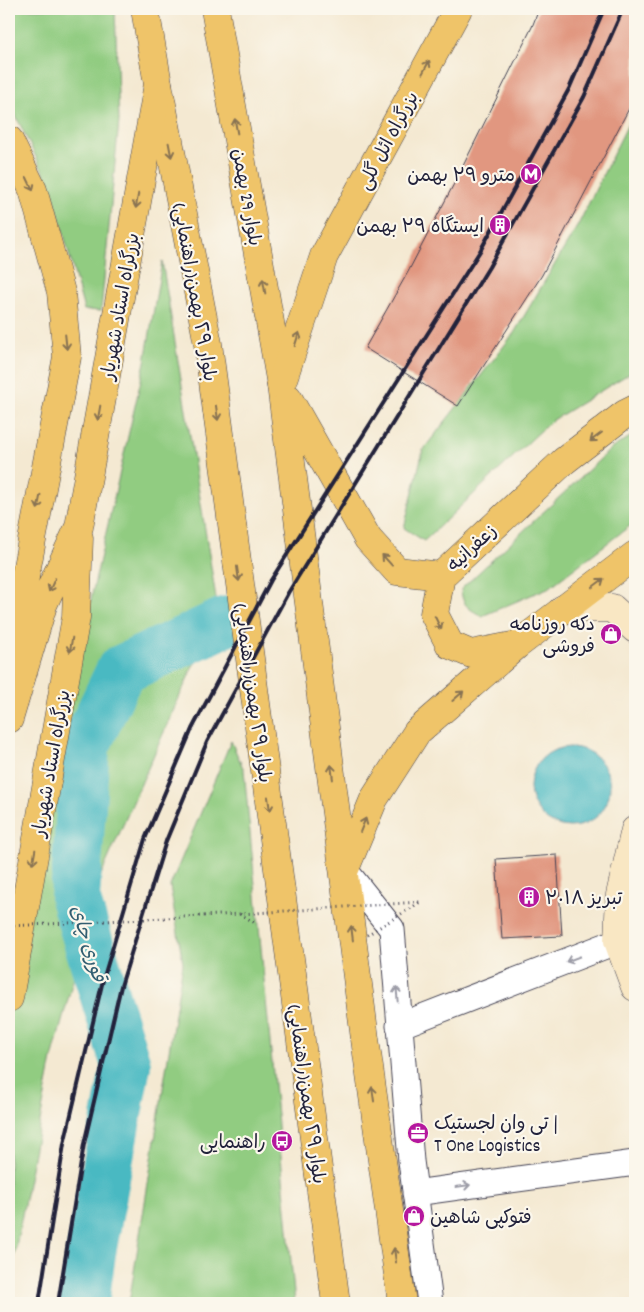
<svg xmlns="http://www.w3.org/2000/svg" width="644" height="1312" viewBox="0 0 644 1312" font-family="Dekko,'Playpen Sans Arabic',sans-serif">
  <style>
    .green { fill: #91cc81; stroke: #5a775e }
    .water { fill: #4ab9c2; stroke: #366e7e }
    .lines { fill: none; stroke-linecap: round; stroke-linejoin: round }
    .river { stroke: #4ab9c2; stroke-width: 50 }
    .building { fill: #e19780 }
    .street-casing { stroke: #424052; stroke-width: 27 }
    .secondary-casing { stroke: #424052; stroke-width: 29 }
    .primary-casing { stroke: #424052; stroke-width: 29 }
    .highway-casing { stroke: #424052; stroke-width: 29 }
    .path { stroke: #424052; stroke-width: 3; stroke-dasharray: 1 4; stroke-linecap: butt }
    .street { stroke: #fff; stroke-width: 25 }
    .secondary { stroke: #f9e7c3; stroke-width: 28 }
    .primary { stroke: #efc469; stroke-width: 28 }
    .highway { stroke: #efc469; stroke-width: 28 }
    .rail { stroke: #22223b; stroke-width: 4 }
    .path-bridge { stroke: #424052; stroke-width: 3; stroke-dasharray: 1 4; stroke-linecap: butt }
    .oneway { stroke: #887352 }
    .oneway2 { stroke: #9c9ca7 }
    .labels { text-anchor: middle; stroke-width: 4.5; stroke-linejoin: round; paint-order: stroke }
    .street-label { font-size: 19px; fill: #22223b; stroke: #fbf7ec }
    .poi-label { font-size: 19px; fill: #22223b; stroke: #fbf7ec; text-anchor: end }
    .water-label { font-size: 20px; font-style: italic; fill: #325e71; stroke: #fbf7ec }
  </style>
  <rect width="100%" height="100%" fill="#fbf7ec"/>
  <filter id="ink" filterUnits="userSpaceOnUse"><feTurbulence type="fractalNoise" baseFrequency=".02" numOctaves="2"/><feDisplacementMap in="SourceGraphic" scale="10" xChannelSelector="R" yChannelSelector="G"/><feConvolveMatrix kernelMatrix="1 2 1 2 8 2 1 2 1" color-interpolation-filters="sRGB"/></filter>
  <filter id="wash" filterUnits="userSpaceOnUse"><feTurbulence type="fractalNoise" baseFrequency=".0096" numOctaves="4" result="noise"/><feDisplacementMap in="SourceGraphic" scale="20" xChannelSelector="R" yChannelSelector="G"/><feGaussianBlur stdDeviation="1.12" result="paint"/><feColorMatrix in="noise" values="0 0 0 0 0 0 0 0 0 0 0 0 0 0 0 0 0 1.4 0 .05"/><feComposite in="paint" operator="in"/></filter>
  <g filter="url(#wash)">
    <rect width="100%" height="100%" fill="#f4e9d2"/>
    <path class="green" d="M9 9H115L119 121 101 311 84 310 52 190 9 102Z
      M635 110V370L550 422 424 541 404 528 423 450 514 333 578 225Z
      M162 261 221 629 193 666 101 875 52 1059 9 1283V1008L80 647 145 362Z
      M635 434V522L550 587 482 616C469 609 462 606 461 589L612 448Z
      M231 741 244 770 295 1303H129L183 963 170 886Z"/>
    <path class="water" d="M530 787a40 40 0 1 1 80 0a40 40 0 1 1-80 0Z"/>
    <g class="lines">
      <path class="river" d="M84 1303 91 1253 126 1065 75 898 85 746 121 670 227 621"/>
    </g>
    <g id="blocks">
      <path class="building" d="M539 9H635V97L542 275 458 406 365 348 408 272 457 178 532 27Z
        M557 855 562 936 502 939 496 859Z"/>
    </g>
  </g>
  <g filter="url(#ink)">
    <use href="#blocks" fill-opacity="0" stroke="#424052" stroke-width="1"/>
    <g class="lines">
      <g class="street-casing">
        <path id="street" d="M345 870 392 929 411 1161 430 1303
          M399 1026 618 941
          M415 1193 635 1163"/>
      </g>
      <g class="secondary-casing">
        <path id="secondary" d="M563 609 612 608 635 629
          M635 830 620 895 618 941 635 987"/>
      </g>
      <g class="primary-casing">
        <path id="primary" d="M145 9 158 84 208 344 336 1303
          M215 9 281 385 365 1039 402 1303
          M288 398 368 539 397 571 441 576 564 461 625 414 635 409
          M441 576 434 614 450 645 471 654 517 645
          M345 869 374 799 417 732 517 645 635 555"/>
      </g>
      <g class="highway-casing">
        <path id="highway" d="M9 140 33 190 61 292 67 357 9 661
          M281 385 324 256 458 9
          M9 719 43 605 79 527 158 84
          M9 998 76 617 79 538"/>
      </g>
      <path class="path" d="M410 909 420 902
        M240 914 257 924"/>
      <use href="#street" class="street"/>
      <use href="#secondary" class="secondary"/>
      <use href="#primary" class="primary"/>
      <use href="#highway" class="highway"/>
      <path class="rail" d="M39 1303 64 1144 103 980 145 839 192 729 271 580 480 251 569 89 604 9
        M58 1303 84 1144 121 986 166 841 207 742 288 593 489 267 584 97 623 9"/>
      <path class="path-bridge" d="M9 926 240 914 420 902
        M367 935 406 911"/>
    </g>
    <defs><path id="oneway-shaft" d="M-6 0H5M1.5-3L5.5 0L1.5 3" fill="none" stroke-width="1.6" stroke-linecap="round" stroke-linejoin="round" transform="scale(1.25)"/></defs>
    <g class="oneway">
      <use href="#oneway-shaft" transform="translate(426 67) rotate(-62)"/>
      <use href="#oneway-shaft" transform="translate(236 126) rotate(-100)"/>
      <use href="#oneway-shaft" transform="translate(170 150) rotate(79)"/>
      <use href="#oneway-shaft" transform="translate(30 184) rotate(65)"/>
      <use href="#oneway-shaft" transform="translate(137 201) rotate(100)"/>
      <use href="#oneway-shaft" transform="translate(264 286) rotate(-100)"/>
      <use href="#oneway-shaft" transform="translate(297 339) rotate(-72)"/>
      <use href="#oneway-shaft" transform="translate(66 342) rotate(84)"/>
      <use href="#oneway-shaft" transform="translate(99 413) rotate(100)"/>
      <use href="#oneway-shaft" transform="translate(217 413) rotate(82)"/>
      <use href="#oneway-shaft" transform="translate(596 437) rotate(143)"/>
      <use href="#oneway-shaft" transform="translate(39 502) rotate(101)"/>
      <use href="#oneway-shaft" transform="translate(387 560) rotate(-132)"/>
      <use href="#oneway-shaft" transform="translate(238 574) rotate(82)"/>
      <use href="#oneway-shaft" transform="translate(598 583) rotate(-37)"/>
      <use href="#oneway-shaft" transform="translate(52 585) rotate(115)"/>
      <use href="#oneway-shaft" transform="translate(438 623) rotate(64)"/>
      <use href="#oneway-shaft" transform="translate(71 645) rotate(100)"/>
      <use href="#oneway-shaft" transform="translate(458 696) rotate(-41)"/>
      <use href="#oneway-shaft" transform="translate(332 772) rotate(-97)"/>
      <use href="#oneway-shaft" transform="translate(269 804) rotate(82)"/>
      <use href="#oneway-shaft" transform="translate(363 825) rotate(-68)"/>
      <use href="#oneway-shaft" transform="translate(34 857) rotate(100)"/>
      <use href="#oneway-shaft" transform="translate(352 933) rotate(-97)"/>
      <use href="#oneway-shaft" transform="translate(373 1094) rotate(-98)"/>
      <use href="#oneway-shaft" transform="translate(395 1255) rotate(-98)"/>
    </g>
    <g class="oneway2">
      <use href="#oneway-shaft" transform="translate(573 959) rotate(159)"/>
      <use href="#oneway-shaft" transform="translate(397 994) rotate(-95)"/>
      <use href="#oneway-shaft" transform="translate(463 1186) rotate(-8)"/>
    </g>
  </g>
  <defs>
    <g id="metro-disc" transform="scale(1.125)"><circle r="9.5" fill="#b5179e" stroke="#fbf7ec"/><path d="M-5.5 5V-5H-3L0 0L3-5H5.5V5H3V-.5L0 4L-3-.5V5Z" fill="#fff"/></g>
    <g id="building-disc" transform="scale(1.125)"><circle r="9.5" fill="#b5179e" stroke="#fbf7ec"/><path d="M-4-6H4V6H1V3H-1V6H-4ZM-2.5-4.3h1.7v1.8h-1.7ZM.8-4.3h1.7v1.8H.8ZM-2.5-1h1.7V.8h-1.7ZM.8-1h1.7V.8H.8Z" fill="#fff"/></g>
    <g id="shop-disc" transform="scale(1.125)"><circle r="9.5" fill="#b5179e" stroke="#fbf7ec"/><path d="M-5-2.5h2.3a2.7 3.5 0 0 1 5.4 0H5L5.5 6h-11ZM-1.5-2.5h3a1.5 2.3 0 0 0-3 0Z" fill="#fff"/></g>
    <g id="office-disc" transform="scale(1.125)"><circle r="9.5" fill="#b5179e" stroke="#fbf7ec"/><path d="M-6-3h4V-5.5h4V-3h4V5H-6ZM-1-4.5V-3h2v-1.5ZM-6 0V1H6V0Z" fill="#fff"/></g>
    <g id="bus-disc" transform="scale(1.125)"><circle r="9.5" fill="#b5179e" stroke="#fbf7ec"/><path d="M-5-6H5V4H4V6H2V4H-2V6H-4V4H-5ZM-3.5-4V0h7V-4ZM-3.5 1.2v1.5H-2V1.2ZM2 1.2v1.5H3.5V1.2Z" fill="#fff"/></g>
  </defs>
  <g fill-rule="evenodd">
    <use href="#metro-disc" x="531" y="174"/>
    <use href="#building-disc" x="500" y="225"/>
    <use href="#shop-disc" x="611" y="634"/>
    <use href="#building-disc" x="529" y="897"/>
    <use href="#office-disc" x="418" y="1133"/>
    <use href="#bus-disc" x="282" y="1141"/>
    <use href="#shop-disc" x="414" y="1216"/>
  </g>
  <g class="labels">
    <g class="street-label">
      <text transform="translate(387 140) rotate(-62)" y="7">بزرگراه ائل گلی</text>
      <text transform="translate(248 197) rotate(80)" y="7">بلوار 29 بهمن</text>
      <text transform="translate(196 292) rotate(80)" y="7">بلوار ٢٩ بهمن(راهنمایی)</text>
      <text transform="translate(119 306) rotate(-80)" y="7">بزرگراه استاد شهریار</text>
      <text transform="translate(471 547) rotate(-43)" y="7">زعفرانیه</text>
      <text transform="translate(254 693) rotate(82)" y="7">بلوار ٢٩ بهمن(راهنمایی)</text>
      <text transform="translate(50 763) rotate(-80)" y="7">بزرگراه استاد شهریار</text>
      <text transform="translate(308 1094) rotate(82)" y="7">بلوار ٢٩ بهمن(راهنمایی)</text>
    </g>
    <g class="poi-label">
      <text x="515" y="181">مترو ۲۹ بهمن</text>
      <text x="484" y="232">ایستگاه ۲۹ بهمن</text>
      <text x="595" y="630">دکه روزنامه<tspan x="595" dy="22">فروشی</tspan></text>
      <text x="545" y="904" text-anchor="start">تبریز ۲۰۱۸</text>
      <text x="434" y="1129" text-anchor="start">تی وان لجستیک |<tspan x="434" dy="22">T One Logistics</tspan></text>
      <text x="266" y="1148">راهنمایی</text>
      <text x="430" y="1223" text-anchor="start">فتوکپی شاهین</text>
    </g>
    <g class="water-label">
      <text transform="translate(89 943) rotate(73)" y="7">قوری چای</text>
    </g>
  </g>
  <rect width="644" height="1312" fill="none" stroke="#fbf7ec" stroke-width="30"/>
</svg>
